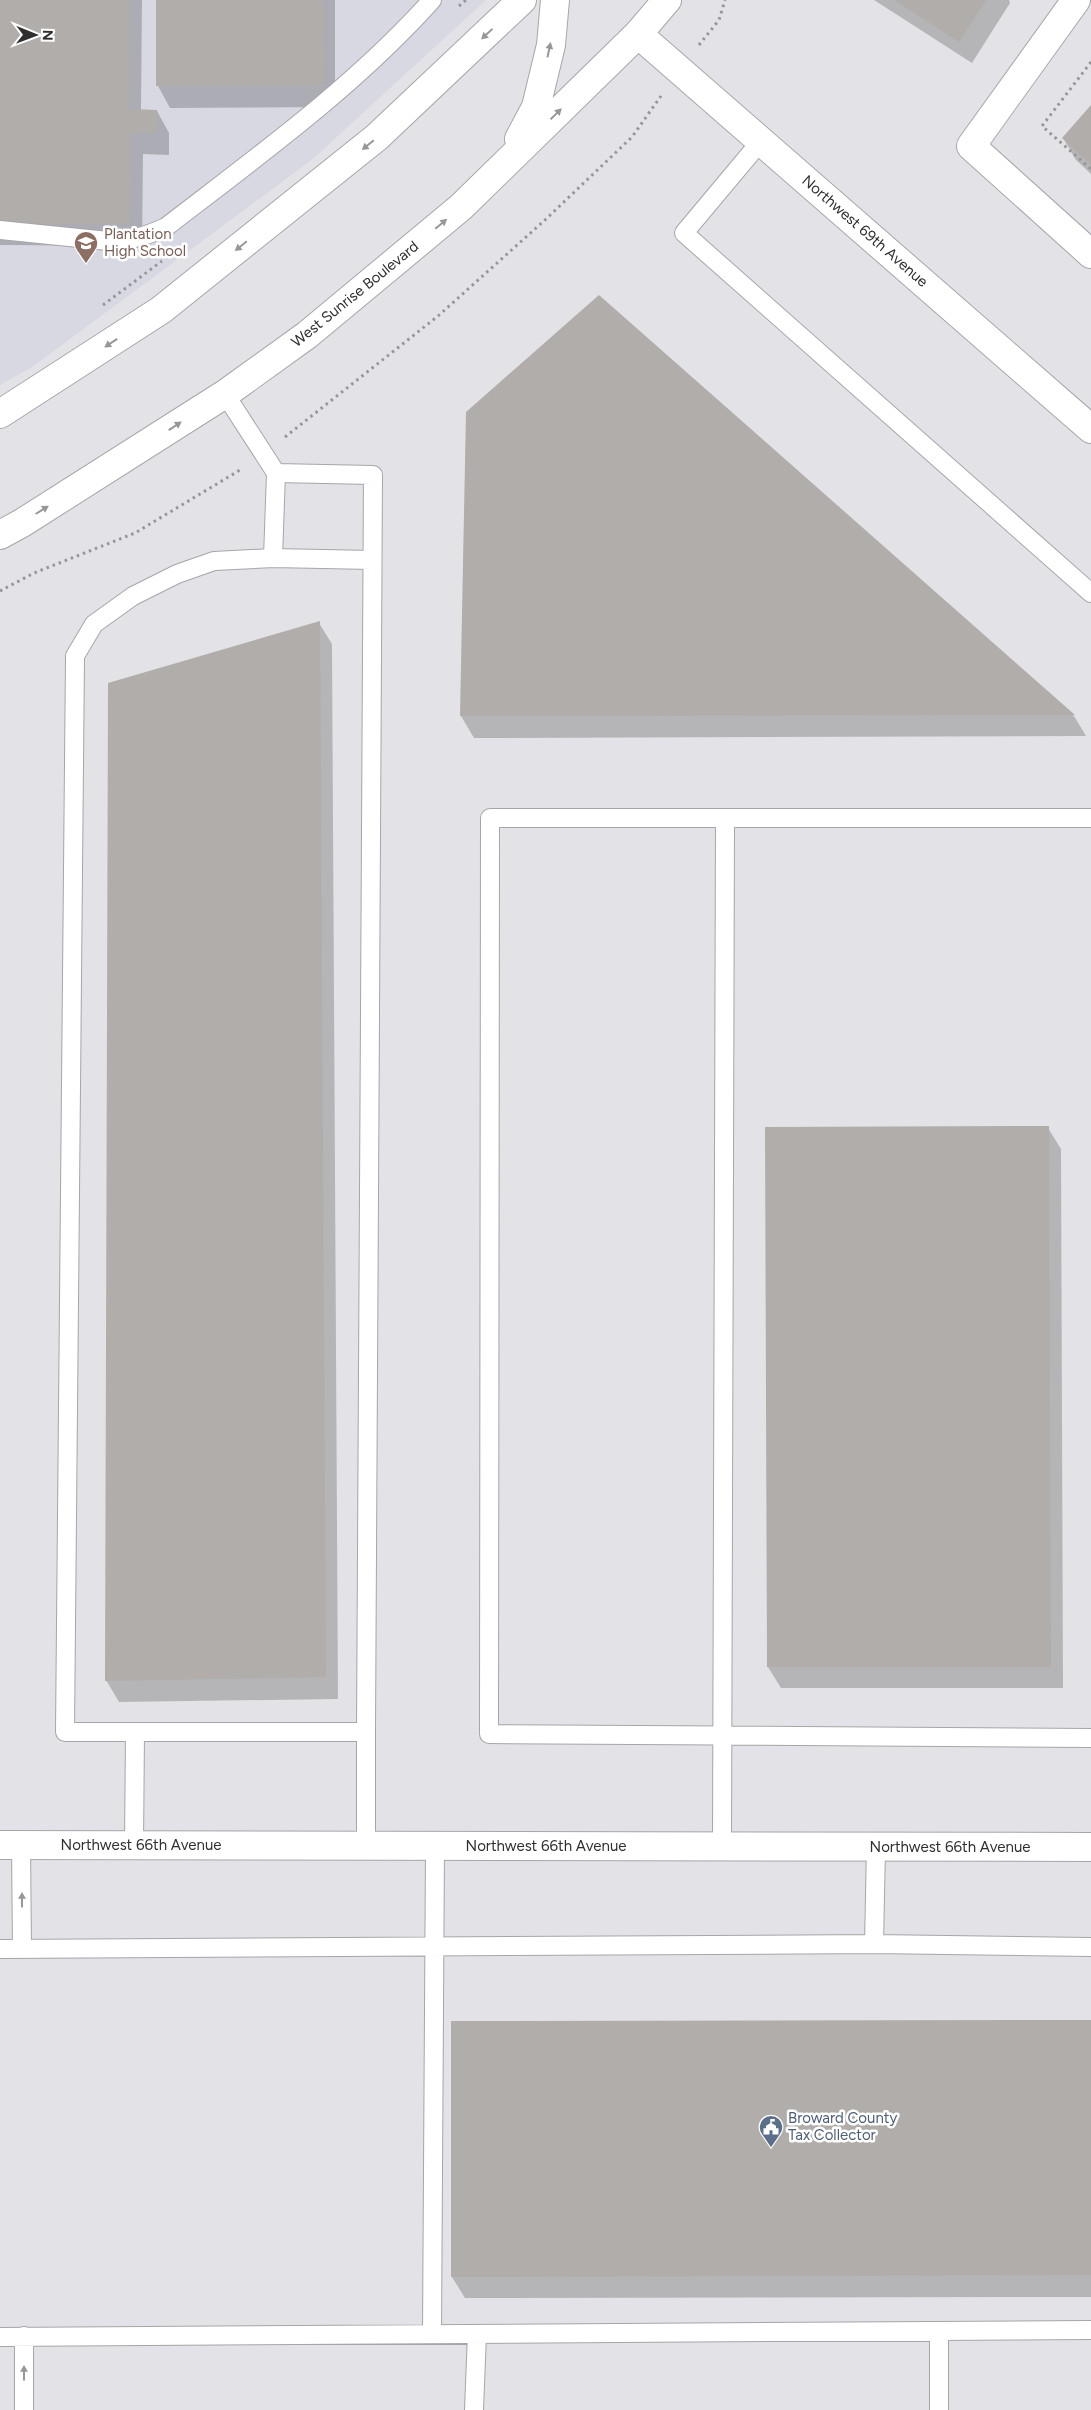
<svg xmlns="http://www.w3.org/2000/svg" width="1091" height="2410" viewBox="0 0 1091 2410" font-family="Figtree,sans-serif">
  <style>
    .built { fill: #d8d8e3 }
    .shadow { fill: #0003 }
    .building { fill: #b0adaa }
    .lines { fill: none; stroke-linecap: round; stroke-linejoin: round }
    .service-casing { stroke: #a6a5a9; stroke-width: 20 }
    .minor-casing { stroke: #a6a5a9; stroke-width: 30 }
    .trunk-casing { stroke: #a6a5a9; stroke-width: 30 }
    .path { stroke: #969699; stroke-width: 3; stroke-dasharray: 2.5 4; stroke-linecap: butt }
    .service { stroke: #fff; stroke-width: 18 }
    .minor { stroke: #fff; stroke-width: 28 }
    .trunk { stroke: #fff; stroke-width: 28 }
    .oneway { fill: #979798 }
    .labels { text-anchor: middle; stroke-width: 5; stroke-linejoin: round; paint-order: stroke }
    .street-label { font-size: 15px; fill: #2f2f30; stroke: #fff }
    .education-label { font-size: 15px; fill: #785e54; stroke: #fff; text-anchor: start }
    .service-label { font-size: 15px; fill: #4e5e75; stroke: #fff; text-anchor: start }
  </style>
  <rect width="100%" height="100%" fill="#e3e3e7"/>
  <path class="built" d="M0 0H486L313 159 31 368 0 385Z"/>
  <path class="shadow" d="M0 0H142L141 111H157L169 133V155L143 154 142 246 0 245Z
    M158 0H335V107L170 108 158 86Z
    M874 0H1009L1010 3 972 63Z
    M1091 107V174L1076 160 1063 138Z
    M599 296 1074 716 1086 736 474 738 461 716Z
    M319 623 332 644 338 1699 119 1702 106 1680Z
    M1048 1128 1061 1149 1063 1688H781L768 1667Z
    M1091 2021V2297L465 2298 452 2277Z"/>
  <path class="building" d="M0 0H130L129 109 157 110V133H131L130 224H0Z
    M156 0H323L324 86H156Z
    M894 0H986L959 42Z
    M1091 105V165L1062 138Z
    M599 295 1075 715 460 716 466 412Z
    M320 621 326 1677 105 1681 108 683Z
    M1049 1126 1051 1667H767L765 1127Z
    M1091 2020V2275L451 2277V2021Z"/>
  <g class="lines">
    <g class="service-casing">
      <path id="service" d="M761 141 684 233 1091 593
        M0 230 108 241C130 241 146 236 166 227 258 156 354 87 432 0
        M225 394 276 473 273 558 214 561 177 574 133 596 94 624 75 656 65 1732H366L373 475 276 473
        M273 558 372 560
        M1091 818H490L489 1734 1091 1738
        M21 1845 22 1949
        M134 1845 135 1732
        M366 1845V1732
        M722 1847 725 818
        M876 1847 874 1944 1091 1947
        M0 1949 874 1944
        M432 2334 435 1846
        M0 2337 1091 2330
        M24 2410V2336
        M474 2410 477 2334
        M939 2410V2331"/>
    </g>
    <g class="minor-casing">
      <path id="minor" d="M1076 0 971 146 1091 254
        M638 34 1091 429
        M0 1845 1091 1847"/>
    </g>
    <g class="trunk-casing">
      <path id="trunk" d="M519 139 536 107 551 45 555 0
        M0 414 161 310 377 137 522 0
        M0 535 22 523 225 394 307 335 461 207 638 34 667 0"/>
    </g>
    <path class="path" d="M459 6 466 0
      M699 45 719 20 725 0
      M1091 62 1042 126 1091 169
      M103 305 162 261
      M285 437 438 316 545 220 632 137 661 96
      M0 591 34 573 135 533 240 470"/>
    <use href="#service" class="service"/>
    <use href="#minor" class="minor"/>
    <use href="#trunk" class="trunk"/>
  </g>
  <defs><path id="oneway-solid" d="M-6-.8H1V-3.2L6.5 0L1 3.2V.8H-6Z" transform="scale(1.25)"/></defs>
  <g class="oneway">
    <use href="#oneway-solid" transform="translate(487 34) rotate(137)"/>
    <use href="#oneway-solid" transform="translate(549 50) rotate(-78)"/>
    <use href="#oneway-solid" transform="translate(556 114) rotate(-44)"/>
    <use href="#oneway-solid" transform="translate(368 145) rotate(141)"/>
    <use href="#oneway-solid" transform="translate(441 224) rotate(-40)"/>
    <use href="#oneway-solid" transform="translate(241 246) rotate(141)"/>
    <use href="#oneway-solid" transform="translate(111 343) rotate(147)"/>
    <use href="#oneway-solid" transform="translate(175 426) rotate(-33)"/>
    <use href="#oneway-solid" transform="translate(42 510) rotate(-32)"/>
    <use href="#oneway-solid" transform="translate(22 1900) rotate(-90)"/>
    <use href="#oneway-solid" transform="translate(24 2373) rotate(-90)"/>
  </g>
  <defs>
    <g id="school-pin" transform="scale(1.25)"><path d="M0 17L-7.5 6A9.5 9.5 0 1 1 7.5 6Z" fill="#8d6e63" stroke="#fff"/><path d="M0-5L7-2L0 1L-7-2ZM-4 1L0 2.5L4 1V4Q0 6-4 4Z" fill="#fff"/></g>
    <g id="civic-pin" transform="scale(1.25)"><path d="M0 17L-7.5 6A9.5 9.5 0 1 1 7.5 6Z" fill="#5c6f8a" stroke="#fff"/><path d="M-.6-6.5H3V-4.5H.6V-3L4-1V1h2V6H-6V1h2V-1L-.6-3ZM-1.2 2.5V6h2.4V2.5Z" fill="#fff"/></g>
  </defs>
  <g fill-rule="evenodd">
    <use href="#school-pin" x="86" y="243"/>
    <use href="#civic-pin" x="771" y="2127"/>
  </g>
  <g class="labels">
    <g class="street-label">
      <text transform="translate(865 231) rotate(41)" y="5">Northwest 69th Avenue</text>
      <text transform="translate(355 294) rotate(-39)" y="5">West Sunrise Boulevard</text>
      <text x="141" y="1850">Northwest 66th Avenue</text>
      <text x="546" y="1851">Northwest 66th Avenue</text>
      <text x="950" y="1852">Northwest 66th Avenue</text>
    </g>
    <g class="education-label">
      <text x="104" y="239">Plantation<tspan x="104" dy="17">High School</tspan></text>
    </g>
    <g class="service-label">
      <text x="788" y="2123">Broward County<tspan x="788" dy="17">Tax Collector</tspan></text>
    </g>
  </g>
  <g transform="translate(35 35) rotate(91)" stroke="#ffffff" stroke-width="4" paint-order="stroke">
  <path d="M0-4L9 19L0 12L-9 19Z" fill="#2f2f30"/>
  <text y="-8" font-size="14" font-weight="bold" text-anchor="middle" fill="#2f2f30">N</text>
  </g>
</svg>
